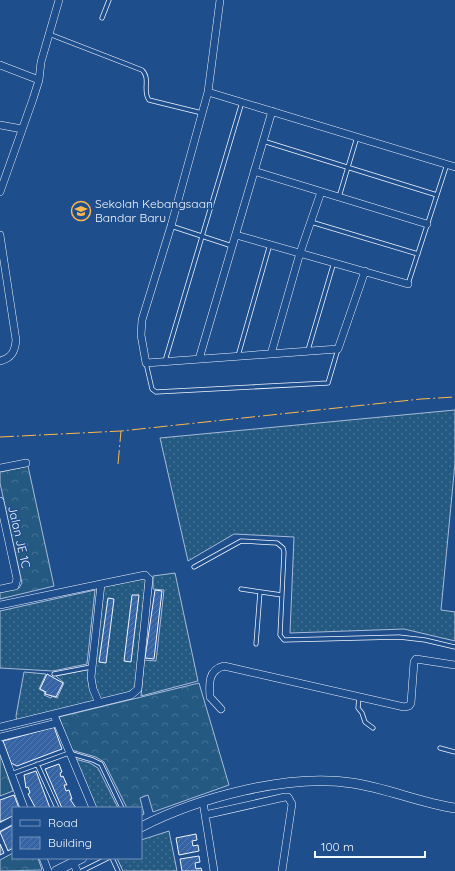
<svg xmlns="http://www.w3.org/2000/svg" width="455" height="871" viewBox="0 0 455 871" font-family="Quicksand,sans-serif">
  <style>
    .grass { fill: url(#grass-dots); stroke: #a8bbd7 }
    .forest { fill: url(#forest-crowns); stroke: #a8bbd7 }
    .building { fill: url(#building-hatch); stroke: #f2f6ff }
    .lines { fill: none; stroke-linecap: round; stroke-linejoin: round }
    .service-casing { stroke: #f2f6ff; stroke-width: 5 }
    .minor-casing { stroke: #f2f6ff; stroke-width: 8 }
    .secondary-casing { stroke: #f2f6ff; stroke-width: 10 }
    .service { stroke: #1f4e8c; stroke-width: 3.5 }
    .minor { stroke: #1f4e8c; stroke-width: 7 }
    .secondary { stroke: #1f4e8c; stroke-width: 9 }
    .power { stroke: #ffb74d; stroke-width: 1; stroke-dasharray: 14 3 2 3; stroke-linecap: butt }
    .labels { text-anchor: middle; stroke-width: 3; stroke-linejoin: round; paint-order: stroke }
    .poi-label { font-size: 12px; fill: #f2f6ff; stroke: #1f4e8c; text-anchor: start }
    .street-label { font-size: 12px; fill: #f2f6ff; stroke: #1f4e8c }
  </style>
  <defs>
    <pattern id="grass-dots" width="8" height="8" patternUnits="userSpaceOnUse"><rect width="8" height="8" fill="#245a82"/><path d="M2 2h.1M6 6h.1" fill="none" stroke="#447295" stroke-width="1.8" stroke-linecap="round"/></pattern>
    <pattern id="forest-crowns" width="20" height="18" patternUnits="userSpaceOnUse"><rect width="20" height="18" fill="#245a82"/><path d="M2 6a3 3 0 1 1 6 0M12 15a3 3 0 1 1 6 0" fill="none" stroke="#447295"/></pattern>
    <pattern id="building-hatch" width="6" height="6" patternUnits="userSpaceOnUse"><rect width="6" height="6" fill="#3563a3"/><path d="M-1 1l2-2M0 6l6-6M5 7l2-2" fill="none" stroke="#537ab1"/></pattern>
  </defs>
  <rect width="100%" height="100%" fill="#1f4e8c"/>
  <path class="grass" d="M455 410V463L441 610 455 612V641L404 629 290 633 294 537 234 534 188 561 160 438Z
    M175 573 198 681 141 696 144 660 156 661 164 590 153 589V576Z
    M146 578 136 689 134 692 100 700 93 682 103 586Z
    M95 590 87 664 53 671 0 668V611Z
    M90 669 97 702 17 722 16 716 24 672 46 674 39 689 45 692 44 695 51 698 52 696 57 698 64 683 56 676Z
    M75 759 90 763 98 768 118 808H96Z
    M169 831 177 871H123L117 858H141V840Z"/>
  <path class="forest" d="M28 466 54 586 0 599V592L19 588 22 583 0 483V472Z
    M199 683 229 785 153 812 148 795 140 798 144 814 141 816V808H127L104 762 96 757 71 750 59 717Z
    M0 754 13 791 0 796Z
    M13 853V858H38L42 870 0 871V860Z"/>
  <path class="building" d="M155 590 162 591 154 659 145 658Z
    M132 595H139L131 662 124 661Z
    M108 598 114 599 106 663 99 662Z
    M47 674 63 683 56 697 45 694 46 692 40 689Z
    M54 727 62 749 17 766 11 763 3 741Z
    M59 764 62 772 60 773 61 777 63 776 67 785H64L66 791 69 790 72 799H70L76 808H62L45 769Z
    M36 771 50 808H33L35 807 28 794 30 793 28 787 26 788 24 775Z
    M14 795 19 808H13V816L0 822V800Z
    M13 825V848L8 851 0 832Z
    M196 834 197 840 192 841 193 846 198 845 199 851 179 855 176 838Z
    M0 844 4 853 0 855Z
    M199 856 200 862 195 863 196 869 201 868 202 871H182L180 859Z"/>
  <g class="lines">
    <g class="service-casing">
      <path id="service" d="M102 18 109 0
        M49 34 142 70C151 78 142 91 149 100L202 113
        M263 141 437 195
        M339 197 357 137
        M311 222 418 254
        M171 226 232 246
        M408 284 447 164
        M308 350 334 262
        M238 356 270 244
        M165 361 242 102
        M146 363 152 389 156 392 328 383 338 349
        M194 567 241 541 277 543 283 548 284 552 280 635 284 640 399 637 425 640 455 647
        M241 589 282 595
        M256 644 260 592
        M54 674 91 667
        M359 697 358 708 362 713 365 722 373 728
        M440 748 455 752
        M37 764 57 808
        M11 774 69 753 93 760 101 764 122 808
        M112 858 118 871
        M82 871 108 858"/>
    </g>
    <g class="minor-casing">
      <path id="minor" d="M220 0 208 92 171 226 142 320 141 335 146 363 338 349 365 271
        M0 65 39 80
        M208 92 455 167
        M0 125 22 129
        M254 171 427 224
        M0 192 33 99 39 80 41 62 59 0
        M0 235 16 340C15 351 12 358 0 361
        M236 235 408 284
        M271 354 300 253 321 192
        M199 359 272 111
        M0 468 26 463
        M0 501 17 579 15 586 0 589
        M0 605 101 584
        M221 709 210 697C209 684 208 670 224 666L404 707 409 706 411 703 414 662 416 659 455 665
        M54 715 93 808
        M0 727 131 695 138 689 149 579 145 575 101 584 91 677 93 689 99 703
        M0 737 57 723
        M0 744 24 808
        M203 802 214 871
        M205 815 285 797H288L292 804 282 871
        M0 827 13 820
        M43 858 48 871
        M73 862 77 871"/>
    </g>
    <g class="secondary-casing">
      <path id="secondary" d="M141 827C197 798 289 773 352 783 387 788 420 803 455 808
        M56 871 82 858"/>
    </g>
    <use href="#service" class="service"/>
    <use href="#minor" class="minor"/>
    <use href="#secondary" class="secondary"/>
    <path class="power" d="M0 437 121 431 421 399 455 397
      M118 464 121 431"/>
  </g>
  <defs>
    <g id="school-ring" transform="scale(1)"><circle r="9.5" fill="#1f4e8c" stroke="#ffb74d" stroke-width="1.5"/><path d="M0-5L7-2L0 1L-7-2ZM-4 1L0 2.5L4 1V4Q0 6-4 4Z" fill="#ffb74d"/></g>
  </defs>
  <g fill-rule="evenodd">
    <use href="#school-ring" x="81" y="211"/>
  </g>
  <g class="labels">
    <g class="poi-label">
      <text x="95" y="208">Sekolah Kebangsaan<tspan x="95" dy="14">Bandar Baru</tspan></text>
    </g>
    <g class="street-label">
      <text transform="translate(19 537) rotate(77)" y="4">Jalan JE 1C</text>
    </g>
  </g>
  <rect x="12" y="807" width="130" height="52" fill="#1f4e8c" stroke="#7391ba"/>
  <rect x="20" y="820" width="20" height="6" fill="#1f4e8c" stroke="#7391ba"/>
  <text x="48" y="827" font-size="12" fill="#f2f6ff">Road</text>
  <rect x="20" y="837" width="20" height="12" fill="url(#building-hatch)" stroke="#7391ba"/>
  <text x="48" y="847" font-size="12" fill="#f2f6ff">Building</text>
  <path d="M315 851v6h110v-6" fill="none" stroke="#f2f6ff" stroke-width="2"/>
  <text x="321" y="851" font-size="12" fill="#f2f6ff" stroke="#1f4e8c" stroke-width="3" paint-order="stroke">100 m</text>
</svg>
